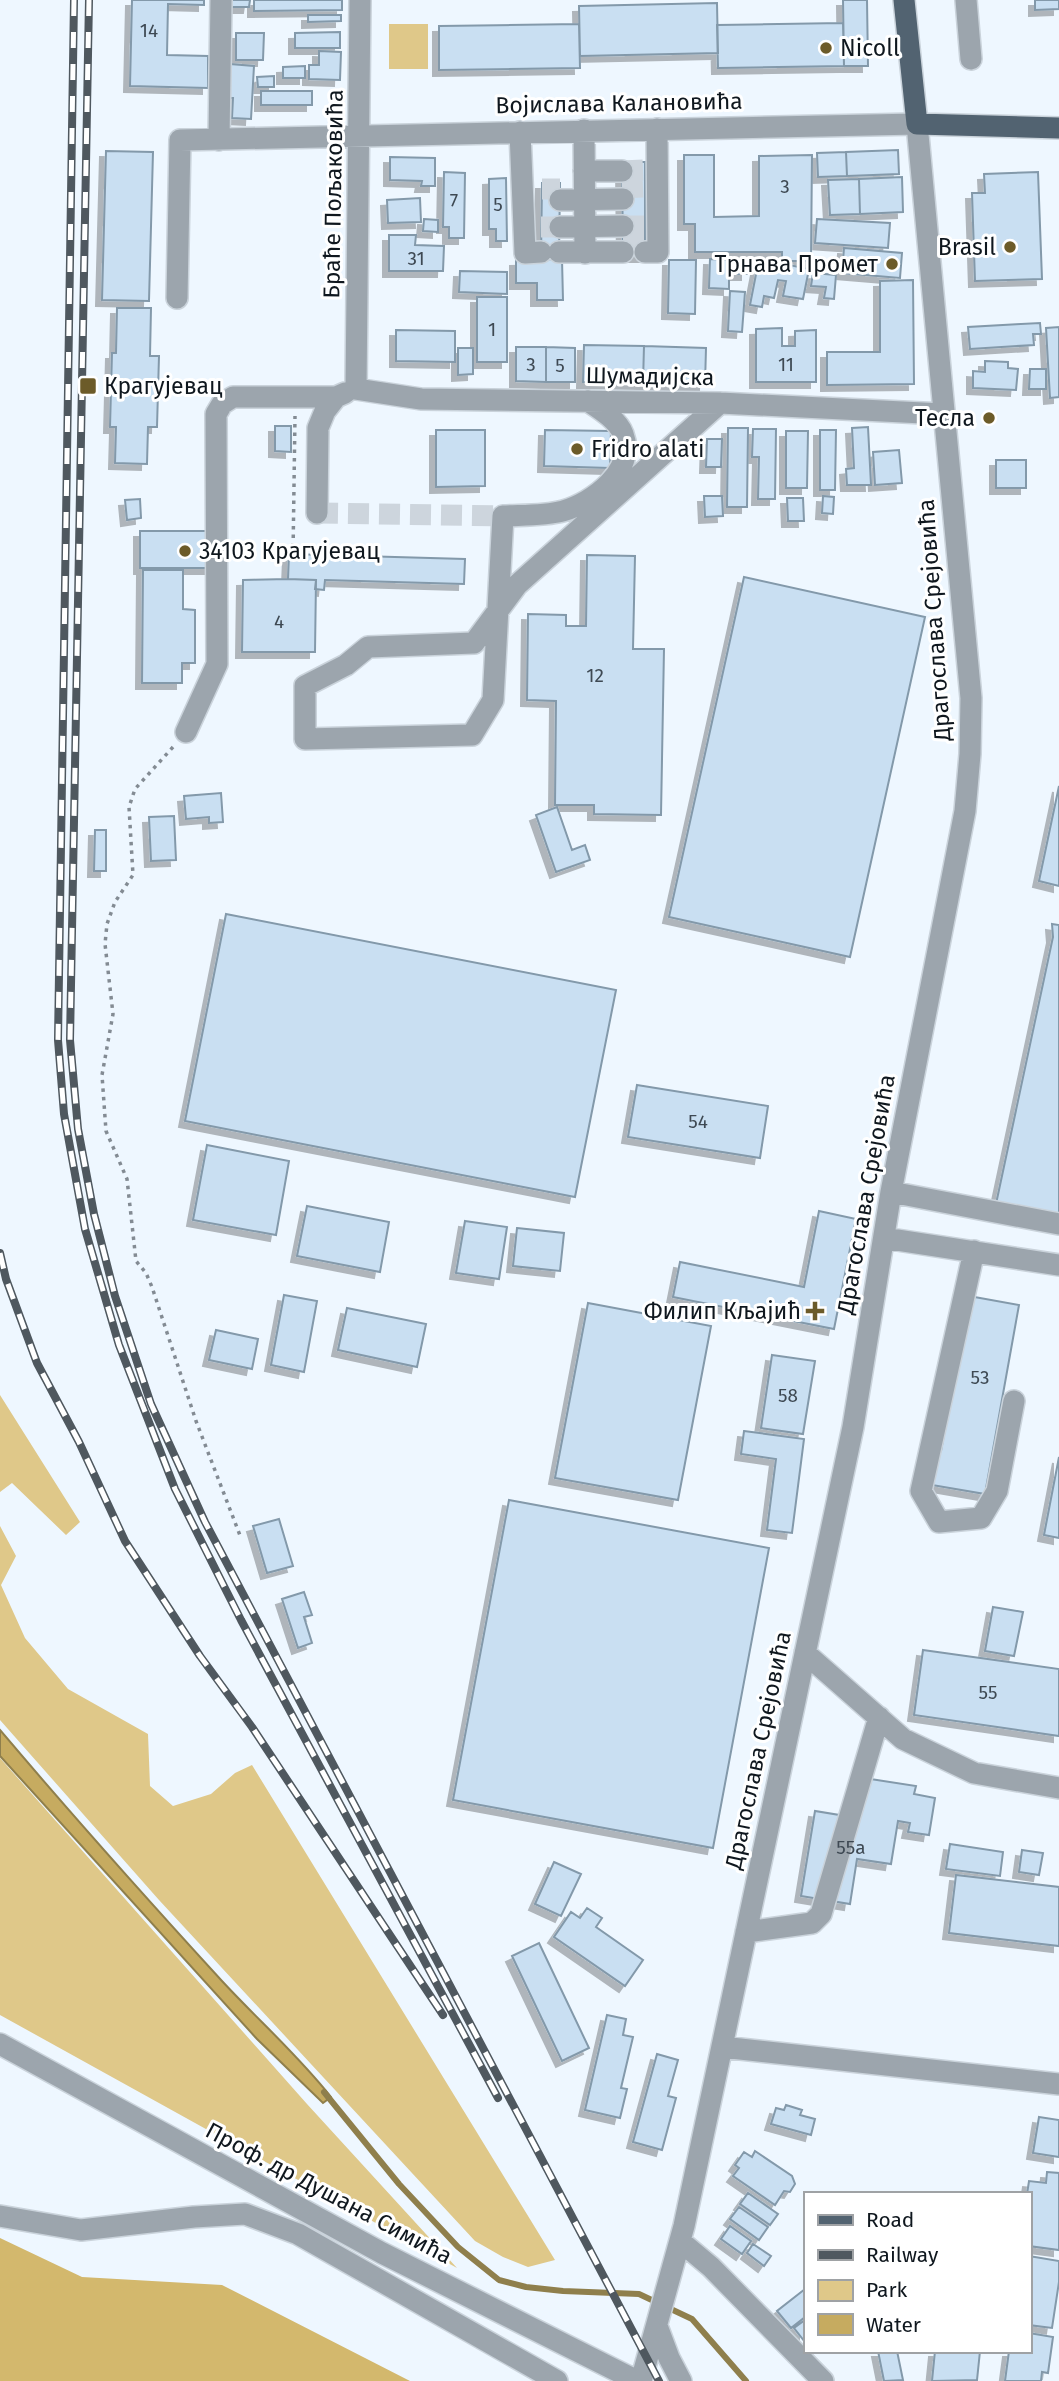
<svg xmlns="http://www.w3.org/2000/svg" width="1059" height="2381" viewBox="0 0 1059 2381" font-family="'Fira Sans',sans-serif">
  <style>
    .green { fill: #dfc889 }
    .forest { fill: #d3b86d }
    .water { fill: #c6ab60; stroke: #8f7f4c; stroke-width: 2 }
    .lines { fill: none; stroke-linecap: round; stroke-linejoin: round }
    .stream { stroke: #8f7f4c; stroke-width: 6 }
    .building { fill: #c9dff2; stroke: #8399aa; stroke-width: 2; filter: url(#shadow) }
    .minor-tunnel { stroke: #cdd5dd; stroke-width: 21; stroke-dasharray: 21 10; stroke-linecap: butt }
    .minor-casing { stroke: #cad3db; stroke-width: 24 }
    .major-casing { stroke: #cad3db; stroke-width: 24 }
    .path { stroke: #838b93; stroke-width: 3.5; stroke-dasharray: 3.5 5; stroke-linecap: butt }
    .minor { stroke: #9ca5ad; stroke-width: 21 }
    .major { stroke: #526371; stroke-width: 21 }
    .rail-casing { stroke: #4f585f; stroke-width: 8 }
    .rail { stroke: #fff; stroke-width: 5; stroke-dasharray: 16; stroke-linecap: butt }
    .poi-dot { fill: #6c5b29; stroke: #fff; stroke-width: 2.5 }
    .labels { text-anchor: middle; stroke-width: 6; stroke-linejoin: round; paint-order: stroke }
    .number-label { font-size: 19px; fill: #3e4953 }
    .poi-label { font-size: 23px; fill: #0f171e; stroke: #fff; text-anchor: start }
    .street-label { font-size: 23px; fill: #0f171e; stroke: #fff }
  </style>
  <defs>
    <filter id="shadow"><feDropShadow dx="-6" dy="6" stdDeviation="0" flood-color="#0004"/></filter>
  </defs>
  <rect width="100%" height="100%" fill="#eef7ff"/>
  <path class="green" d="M389 24H428V69H389Z
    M0 1395 80 1522 66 1535 12 1483 0 1492Z
    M0 1526 16 1556 1 1585 25 1638 68 1689 148 1734 150 1786 173 1806 211 1794 235 1773 252 1765 555 2260 528 2267 503 2257 475 2241 159 1900 0 1720Z
    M0 1758 307 2104 457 2268 0 2015Z"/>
  <path class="forest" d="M0 2238 82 2277 222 2285 410 2381H0Z"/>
  <path class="water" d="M0 1730C72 1815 146 1898 222 1981 258 2020 298 2055 331 2097L323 2103 257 2039 0 1756Z"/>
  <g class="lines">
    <path class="stream" d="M324 2092 399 2184 458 2247 499 2280 526 2287 563 2291 639 2294 692 2319 746 2381"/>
  </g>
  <path class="building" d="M132 0H204V5L168 4 167 55 208 56V88L130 86Z
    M231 0H250L249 7H231Z
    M254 0H342V10L254 11Z
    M843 0H867L868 66H844Z
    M1035 0H1059V9L1035 10Z
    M717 3 718 53 580 56 579 6Z
    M308 15H341V21L308 22Z
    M843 23 844 66 718 68 717 25Z
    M579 24 580 68 439 70V26Z
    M340 32V48H295V33Z
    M236 33H264L263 60H236Z
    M319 51 341 52 340 80 309 79V65H319Z
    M230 64 254 66 251 119 232 118 233 98H228Z
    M305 66V78H283V67Z
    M274 76V87H258L257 77Z
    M261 91H312V105H261Z
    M898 150 899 174 847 176 846 152Z
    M106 151 153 152 149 301 102 300Z
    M846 152 847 176 818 177 817 153Z
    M684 155H714V217L759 216V156L812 155 811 261H782V252H695V224H684Z
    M390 157 435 158V186H421L422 181 390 180Z
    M622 162H645V256H623Z
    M444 172 465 173 464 238H449V227H443Z
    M1038 172 1042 279 975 281 972 193H985L984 174Z
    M902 177 903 212 860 214 859 179Z
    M506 178 507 241H496V229H489V179Z
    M859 179 860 214 830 215 828 180Z
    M542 183H560L559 257H541Z
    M420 198 421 222 388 223 387 200Z
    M424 219 438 220V232L423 231Z
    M817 219 890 223 888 248 815 243Z
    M389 235H416L415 245 444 246 443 271H389Z
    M844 248 902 253 900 278 842 273Z
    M562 259 563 300H537V283H516V260Z
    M710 259 747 260V274H729V289L709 288Z
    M759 259 809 269 803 299 783 296 786 281 778 280 774 298 764 296 762 307 750 305Z
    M669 260H696L695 314 668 313Z
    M460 271 507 272V294L459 292Z
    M813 273 836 275 834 299 824 298 826 287 811 286Z
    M913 280 914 384 827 385V352H880V281Z
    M730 291 745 292 742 332 728 331Z
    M477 297H507V362H477Z
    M117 308H151L150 356H159L157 427H148L147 464 115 463 116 427H110L112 353H116Z
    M1040 323 1041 334H1033L1034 345 970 349 968 327Z
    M1059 327V397L1050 398 1046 328Z
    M782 328V346H795V331L816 330V382H756V329Z
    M396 330 455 331V362L396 361Z
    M584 345 644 346 643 383 583 382Z
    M644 346 706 348 705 385 643 383Z
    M516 347H546V382L516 381Z
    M546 347 575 348V382H546Z
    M458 348H473V374L458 375Z
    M985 361 1008 362V368L1018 369 1016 390 973 388V371L985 372Z
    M1030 369H1046V389H1029Z
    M275 426H291V452L275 451Z
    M868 427 871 485H847L846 469 854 468 852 428Z
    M728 428H748L747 507H727Z
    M753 429H776L775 499H758L759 457H752Z
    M436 430H485V486L436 487Z
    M545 430 611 431 610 468 544 466Z
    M820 430H836L835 490H820Z
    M786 431H808L807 488H786Z
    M707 439H722L721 467H706Z
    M899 450 902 483 875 485 873 452Z
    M996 460H1026V488H996Z
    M704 496H722L723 516 705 517Z
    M823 496 834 497 833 514 822 513Z
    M787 498H803L804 521H788Z
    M140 499 141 518 127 520 125 500Z
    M140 531H210V568H140Z
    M289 554 465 559 464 584 325 580 324 590 315 589 316 580 288 579Z
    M587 555 635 556 633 649H664L661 815 594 814V805H555L556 701 527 700 528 614 566 615V626H586Z
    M143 570H183V609L195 610V663H182V683H142Z
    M744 577 925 617 850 957 669 917Z
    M288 579 316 580 315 652H242L243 580Z
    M1059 786V886L1039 881Z
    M221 793 223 822 209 823V817L186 819 184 796Z
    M557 807 572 850 585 845 590 860 556 872 536 815Z
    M174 816 176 860 151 861 149 817Z
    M95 830H106V871H94Z
    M226 914 616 990 575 1197 185 1121Z
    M1052 924 1059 925V1217L996 1204 1053 937Z
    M637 1085 768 1106 760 1158 628 1137Z
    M207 1145 289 1161 276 1235 193 1220Z
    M307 1206 389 1222 380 1272 297 1256Z
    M819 1211 856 1219 834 1329 673 1297 680 1262 804 1287Z
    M465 1221 507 1227 499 1279 456 1273Z
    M517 1228 564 1233 560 1271 513 1266Z
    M284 1295 317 1301 304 1372 271 1365Z
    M969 1296 1019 1305 985 1494 932 1485 938 1450 941 1451Z
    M588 1303 711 1326 678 1500 555 1478Z
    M347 1308 426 1324 417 1367 338 1350Z
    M216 1330 258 1339 252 1369 209 1360Z
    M772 1355 815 1361 803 1434 761 1428Z
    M744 1431 804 1439 792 1533 767 1530 776 1459 741 1454Z
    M1059 1457V1538L1044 1535Z
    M509 1500 769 1548 713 1848 453 1800Z
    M279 1519 293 1566 267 1573 253 1526Z
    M304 1592 312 1615 304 1617 312 1643 298 1648 282 1599Z
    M993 1607 1023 1612 1014 1656 985 1651Z
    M923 1650 1059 1669V1736L914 1715Z
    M864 1778 916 1786 914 1794 935 1798 929 1835 908 1832 910 1823 898 1821 891 1864 857 1859 850 1904 801 1896 815 1811 858 1818Z
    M950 1844 1003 1852 1000 1876 946 1869Z
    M1022 1850 1043 1853 1039 1875 1019 1872Z
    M554 1862 581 1874 561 1916 535 1904Z
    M956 1875 1059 1887V1946L949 1933Z
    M587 1908 602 1918 596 1927 643 1960 625 1986 554 1937 571 1912 580 1918Z
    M539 1943 589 2048 562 2061 512 1956Z
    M607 2015 626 2019 623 2035 633 2037 621 2088 627 2089 620 2118 585 2110Z
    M657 2054 678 2060 668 2096 676 2098 662 2150 633 2142Z
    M786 2105 802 2110 800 2115 815 2119 811 2135 771 2124 776 2108 784 2110Z
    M1039 2117 1059 2120V2157L1033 2153Z
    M755 2151 792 2176 795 2184 790 2192 784 2191 775 2205 733 2176 739 2168 735 2165 744 2152 752 2157Z
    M1047 2172 1059 2173V2250L1029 2246V2194H1027L1029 2181 1046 2183Z
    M748 2193 778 2214 770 2225 740 2204Z
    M739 2207 768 2227 759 2240 730 2219Z
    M730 2226 751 2241 742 2254 721 2239Z
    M753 2244 771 2256 764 2266 747 2253Z
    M1029 2256 1059 2261V2282L1052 2328 1029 2325Z
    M805 2289V2317L791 2328 777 2311Z
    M805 2320V2342L794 2328Z
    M1029 2333 1053 2337 1048 2373 1042 2372 1041 2381H1005L1009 2351H1029Z
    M878 2351H897L903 2380 884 2381Z
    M935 2351H980L977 2380 932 2381Z"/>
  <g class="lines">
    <path class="minor-tunnel" d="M622 171 645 170
      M622 188 645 187
      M542 189H560
      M623 226H645
      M541 227H560
      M623 241H645
      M317 513 503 516"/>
    <g class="minor-casing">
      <path id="minor" d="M966 0 971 59
        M584 130 585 253
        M520 132 525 253 541 252
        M219 140 221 0
        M584 171H622
        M560 200 623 199
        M560 227 623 226
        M559 252H623
        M645 252H658L657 129
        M177 298 180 140 917 124 971 698 970 754 965 811 891 1192 853 1427 684 2226 641 2381
        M356 389 421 399 720 403 943 414
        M356 389 360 0
        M588 401C600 409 618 420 623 434 637 471 592 503 563 511 544 516 523 515 503 516L493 700 472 735 305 739V686L346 665 368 647 474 643 517 585 720 403
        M317 513 318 428 325 411 336 397 345 393
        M186 732 217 664 216 414 222 404 233 397H336
        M891 1192 1059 1224
        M884 1238 1059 1265
        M974 1251 921 1491 939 1522 981 1518 997 1491 1014 1401
        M805 1653 903 1739 974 1773 1059 1788
        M746 1932 812 1923 821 1914 879 1717
        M0 2044 382 2253 637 2381
        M722 2047 1059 2084
        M0 2216 81 2230 194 2217 245 2214 298 2234 557 2381
        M680 2241 711 2267 823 2381
        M657 2326 669 2358 681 2381"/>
    </g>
    <g class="major-casing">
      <path id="major" d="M904 0 917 124 1059 128"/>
    </g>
    <path class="path" d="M293 555 295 416
      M173 747 135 789 129 807 133 875 115 902 107 924 105 944 113 1014 102 1075 106 1131 127 1179 136 1261 146 1273 152 1287 196 1421 241 1538"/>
    <use href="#minor" class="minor"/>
    <use href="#major" class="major"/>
    <g class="rail-casing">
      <path id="rail" d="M74 0 58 1040 64 1114 85 1229 119 1345 175 1489 241 1620 498 2098
        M89 0 70 1040 78 1129 94 1214 115 1296 151 1404 205 1522 659 2381
        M0 1253 6 1279 37 1363 79 1442 125 1541 200 1656 252 1727 443 2015"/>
    </g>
    <use href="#rail" class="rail"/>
  </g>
  <g class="poi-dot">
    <circle cx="826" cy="48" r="7"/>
    <circle cx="1010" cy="247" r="7"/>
    <circle cx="892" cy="264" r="7"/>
    <rect x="79" y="377" width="18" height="18" rx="3.5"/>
    <circle cx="989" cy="418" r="7"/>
    <circle cx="577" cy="449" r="7"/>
    <circle cx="185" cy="551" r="7"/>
    <path d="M811.5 1300.5h7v7h7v7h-7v7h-7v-7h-7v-7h7z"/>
  </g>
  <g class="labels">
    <g class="number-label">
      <text x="149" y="37">14</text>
      <text x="785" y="193">3</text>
      <text x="454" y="207">7</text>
      <text x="498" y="211">5</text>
      <text x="416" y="265">31</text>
      <text x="492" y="336">1</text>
      <text x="531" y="371">3</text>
      <text x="786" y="371">11</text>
      <text x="560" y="372">5</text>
      <text x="279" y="628">4</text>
      <text x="595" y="682">12</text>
      <text x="698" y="1128">54</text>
      <text x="980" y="1384">53</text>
      <text x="788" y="1402">58</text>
      <text x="988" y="1699">55</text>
      <text x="851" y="1854">55a</text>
    </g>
    <g class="poi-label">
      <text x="840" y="56">Nicoll</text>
      <text x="996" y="255" text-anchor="end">Brasil</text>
      <text x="878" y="272" text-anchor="end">Трнава Промет</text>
      <text x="104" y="394">Крагујевац</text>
      <text x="975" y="426" text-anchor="end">Тесла</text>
      <text x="591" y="457">Fridro alati</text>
      <text x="199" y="559">34103 Крагујевац</text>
      <text x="801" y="1319" text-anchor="end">Филип Кљајић</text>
    </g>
    <g class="street-label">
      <text transform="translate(619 103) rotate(-1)" y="8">Војислава Калановића</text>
      <text transform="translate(333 194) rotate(-89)" y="8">Браће Пољаковића</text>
      <text transform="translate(650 376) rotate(1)" y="8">Шумадијска</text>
      <text transform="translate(934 620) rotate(-94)" y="8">Драгослава Срејовића</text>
      <text transform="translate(866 1194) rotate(-80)" y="8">Драгослава Срејовића</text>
      <text transform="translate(758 1750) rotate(-78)" y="8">Драгослава Срејовића</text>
      <text transform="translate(329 2193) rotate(28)" y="8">Проф. др Душана Симића</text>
    </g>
  </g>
  <rect x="804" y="2192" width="228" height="161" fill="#ffffff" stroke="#9fa2a5" stroke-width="2"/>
  <rect x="818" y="2215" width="35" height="10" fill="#526371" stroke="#9fa2a5" stroke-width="2"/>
  <text x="866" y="2227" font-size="21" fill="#0f171e">Road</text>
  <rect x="818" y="2250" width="35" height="10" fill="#4f585f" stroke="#9fa2a5" stroke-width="2"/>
  <text x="866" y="2262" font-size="21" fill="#0f171e">Railway</text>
  <rect x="818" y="2280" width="35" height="21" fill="#dfc889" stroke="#9fa2a5" stroke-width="2"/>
  <text x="866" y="2297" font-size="21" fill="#0f171e">Park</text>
  <rect x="818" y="2314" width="35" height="21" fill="#c6ab60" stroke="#9fa2a5" stroke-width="2"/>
  <text x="866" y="2332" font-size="21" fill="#0f171e">Water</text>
</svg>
